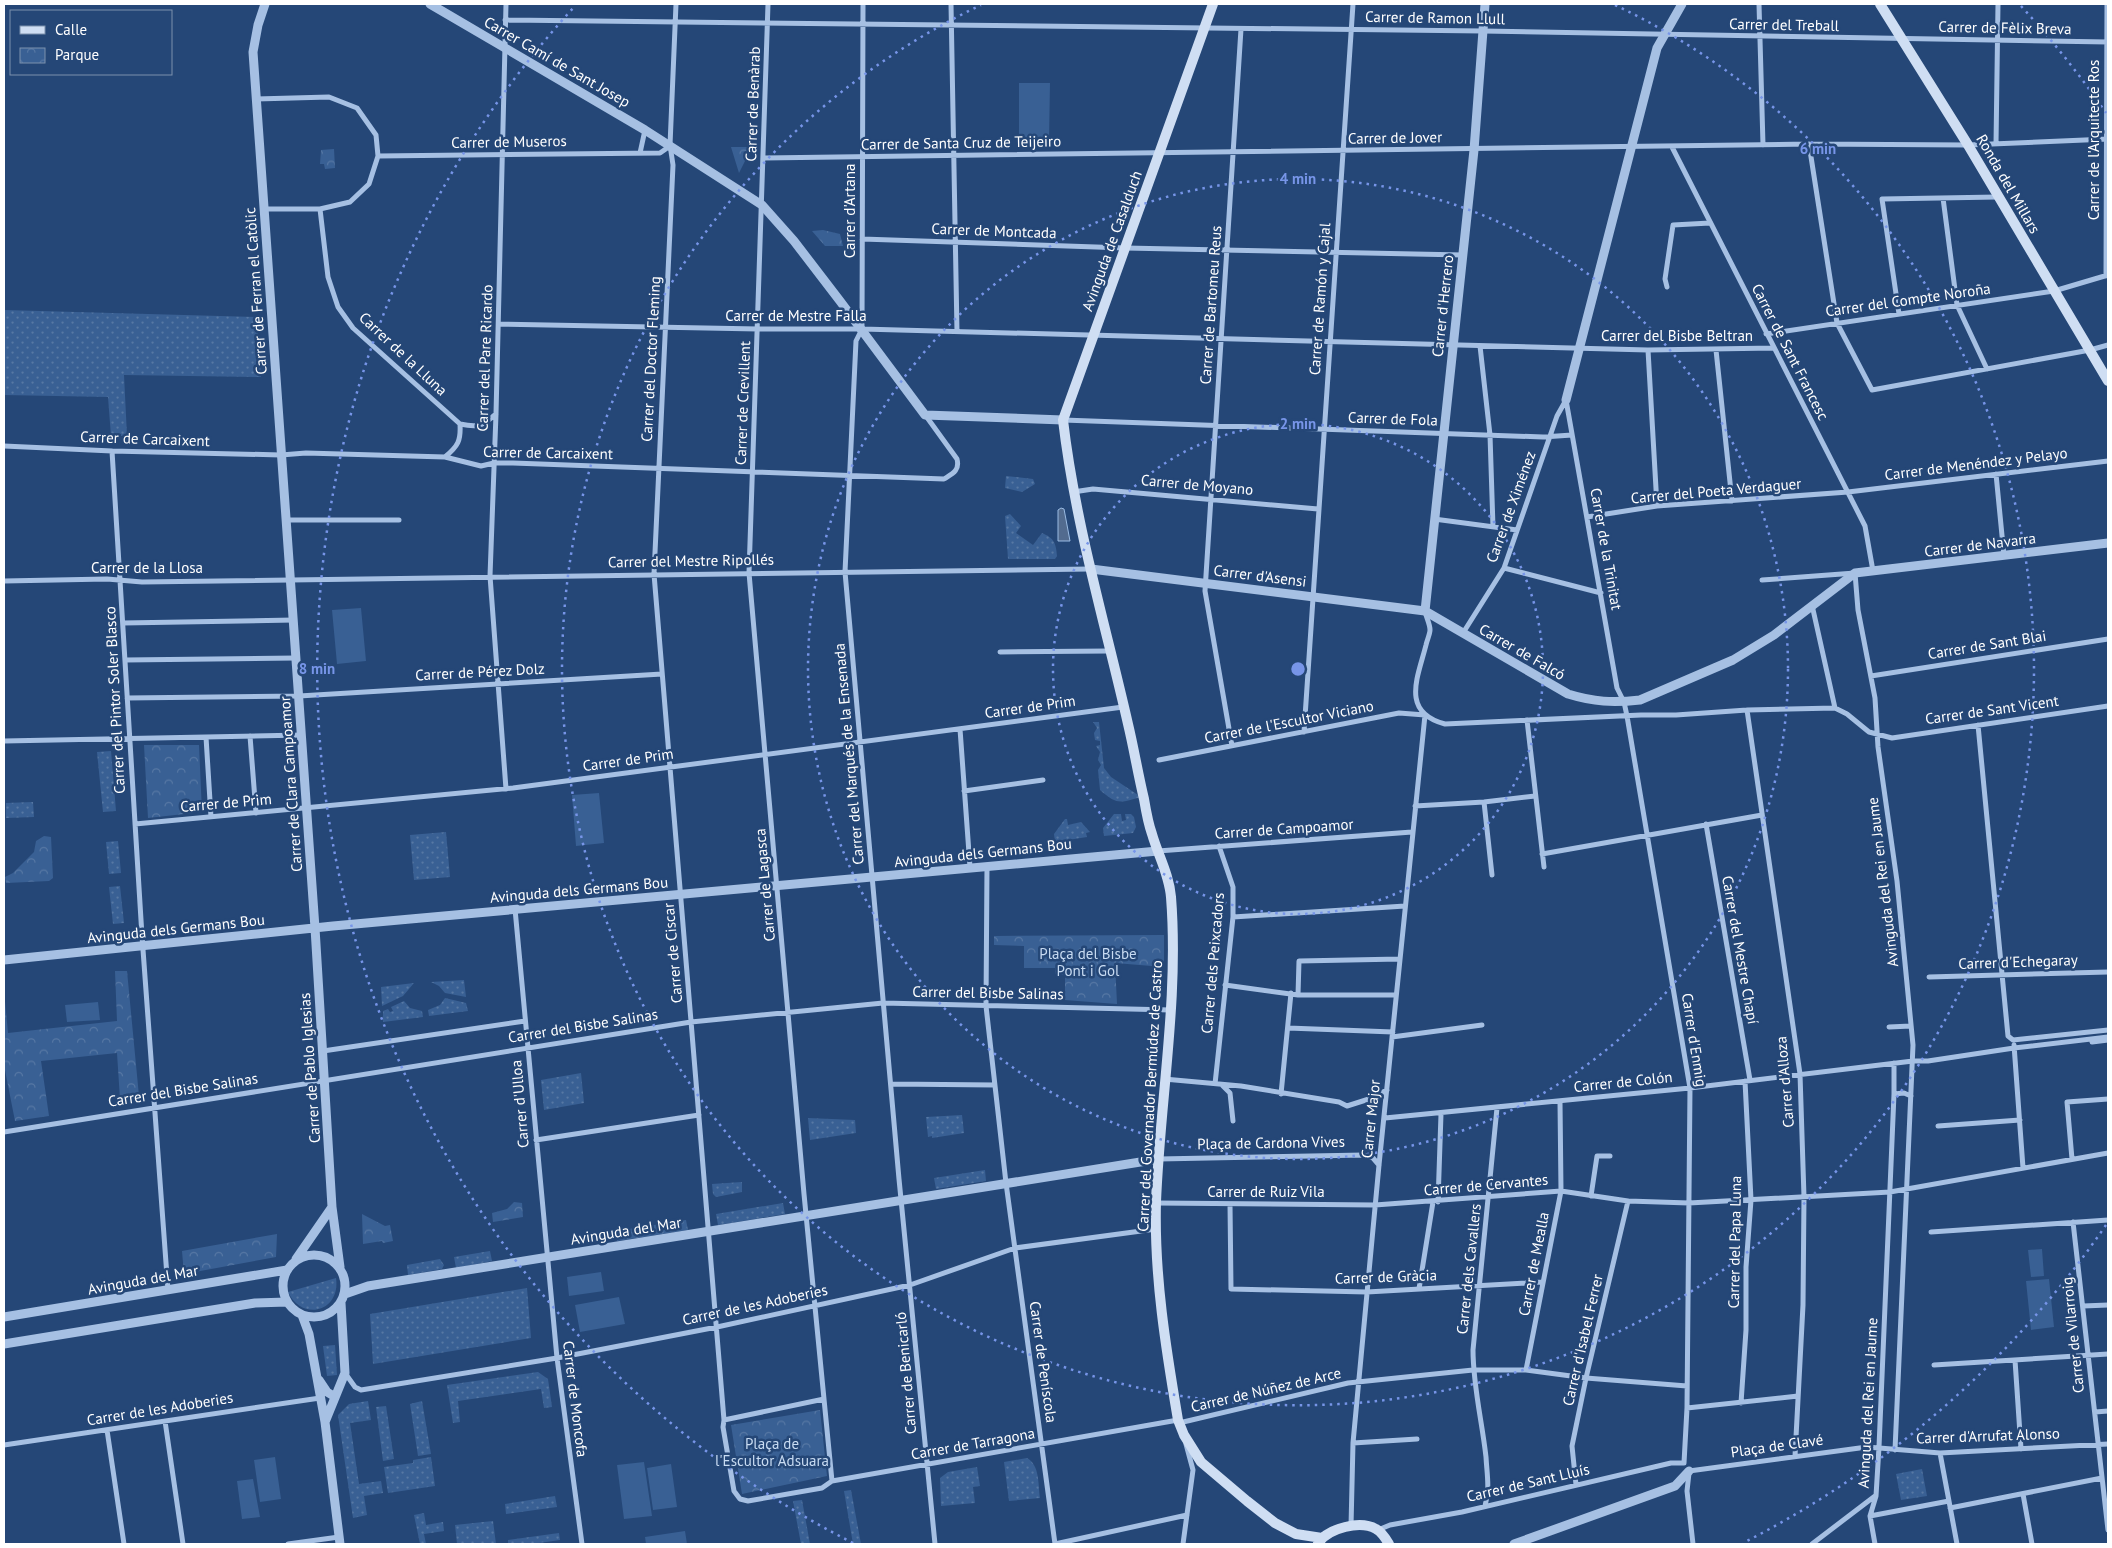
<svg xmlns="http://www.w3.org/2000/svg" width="2112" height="1548" viewBox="0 0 2112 1548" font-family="'PT Sans',sans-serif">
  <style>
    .grass { fill: url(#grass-dots) }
    .park { fill: url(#park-crowns) }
    .pitch { fill: #396094 }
    .water { fill: #526b8f; stroke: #9abbe3 }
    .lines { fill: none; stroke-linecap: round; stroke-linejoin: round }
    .minor { stroke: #a6c0e3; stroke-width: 5 }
    .tertiary { stroke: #a6c0e3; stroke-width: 9 }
    .secondary { stroke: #cfdef3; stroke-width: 10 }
    .ring { fill: none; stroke: #7795e8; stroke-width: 2.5; stroke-dasharray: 2.5 5 }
    .labels { text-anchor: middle; stroke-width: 5; stroke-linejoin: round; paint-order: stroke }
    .street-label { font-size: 15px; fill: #fff; stroke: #254777 }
    .park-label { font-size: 15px; fill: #c8dbf2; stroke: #254777 }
    .centre { fill: #7795e8; stroke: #254777; stroke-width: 2.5 }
    .ring-label { font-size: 15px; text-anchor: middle; font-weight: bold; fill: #7795e8; stroke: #254777; stroke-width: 5; stroke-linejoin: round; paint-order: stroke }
  </style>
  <defs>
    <pattern id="grass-dots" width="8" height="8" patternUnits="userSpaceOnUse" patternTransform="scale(1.25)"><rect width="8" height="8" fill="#396094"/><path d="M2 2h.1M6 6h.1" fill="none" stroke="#5778a4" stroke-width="1.8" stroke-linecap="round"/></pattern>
    <pattern id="park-crowns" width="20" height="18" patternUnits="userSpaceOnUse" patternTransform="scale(1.25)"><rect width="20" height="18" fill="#396094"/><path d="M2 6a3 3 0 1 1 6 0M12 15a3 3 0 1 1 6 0" fill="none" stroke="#5778a4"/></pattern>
  </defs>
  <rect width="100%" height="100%" fill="#254777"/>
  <path class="grass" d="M4 310 257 317 261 377 124 375 127 436H111L108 397 4 395Z
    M1006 476 1033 479 1035 484 1022 492 1005 488Z
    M1010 514 1021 526 1016 533 1033 545 1042 533C1054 538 1056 543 1057 556L1055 559H1008L1005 516Z
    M1093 722H1099L1104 768 1111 777 1141 797C1120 803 1117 805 1100 790L1098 770 1101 765 1098 760 1100 752 1096 746 1100 745V741L1095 740 1094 733 1097 728Z
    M111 751 116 811 103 812 97 752Z
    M33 802 34 817 6 818V803Z
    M1114 814H1121L1122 821 1126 820 1125 814H1131L1134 817 1136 827 1133 833 1104 836 1103 828Z
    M1065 819H1067L1068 825 1081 822 1090 832 1086 833 1087 837 1055 842 1054 834Z
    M446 832 450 877 414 880 410 835Z
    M118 841 121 873 109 874 106 842Z
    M120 886 124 923 113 924 109 887Z
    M464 980 466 997 445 993 439 986 431 982Z
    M414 983 403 996 382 1006 381 987Z
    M445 998 466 1003 468 1011 429 1016 428 1010 440 1005Z
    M404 1001 410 1008 422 1011 423 1017 383 1022V1011L388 1009 390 1012 393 1011 391 1007Z
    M581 1073 584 1103 544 1110 541 1080Z
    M962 1115 964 1133 932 1138V1136L928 1137 926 1117Z
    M808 1118 855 1120 856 1133 810 1140Z
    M985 1170 986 1181 936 1189 934 1178Z
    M742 1182V1192L716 1197 713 1194 712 1184Z
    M783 1203 785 1214 718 1225 716 1214Z
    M686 1220 688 1230 617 1241 616 1231Z
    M490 1251 492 1261 456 1268 454 1257Z
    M440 1259 444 1265 442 1269 408 1275 407 1265Z
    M336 1278C341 1312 302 1322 288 1292Z
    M527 1288 531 1338 373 1364 370 1314Z
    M335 1345 337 1375 327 1376 323 1346Z
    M538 1372 548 1379 552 1407 544 1408 541 1389 458 1401 460 1422 453 1423 447 1385Z
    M368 1401 371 1420 350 1423 359 1484 381 1481 383 1493 364 1496 367 1515 353 1518 338 1415 349 1404Z
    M422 1401 431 1454 418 1456 410 1404Z
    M386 1406 394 1459 383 1461 376 1407Z
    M431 1457 435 1486 388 1493 384 1467 413 1463V1460Z
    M1027 1458C1040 1465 1038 1485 1040 1498L1009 1501 1004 1462Z
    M977 1467 980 1486 973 1487 975 1503 941 1506 940 1478 948 1472Z
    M1922 1469 1927 1496 1901 1500 1896 1474Z
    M851 1490 861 1544H853L844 1491Z
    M555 1496 557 1507 506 1514 505 1504Z
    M802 1500 810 1544H801L793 1501Z
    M424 1513 426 1525 443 1522 444 1531 424 1534 426 1544H420L414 1515Z
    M493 1521 496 1544H457L455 1525Z
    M559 1533 560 1540 532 1544H508V1540Z"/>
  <path class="park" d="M731 147H747V157L739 173Z
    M334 149 335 168 325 169 324 164H320L321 150Z
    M823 230 840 234 843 246H825L812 231Z
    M144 745H199L202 812 148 818Z
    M44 836 51 837 53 878 49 881 6 883 5 877 13 873 34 852 36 841Z
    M1164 935V967L1115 963 1117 1004 1065 1000V975L1055 974V968H1024V946L994 945V936Z
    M115 971H127L139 1096 120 1099 117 1053 41 1061 49 1116 15 1121 4 1065V991L8 1033 117 1021Z
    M514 1202 522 1203 523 1217 493 1222 492 1213 507 1209Z
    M362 1214 385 1226 390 1225 393 1241 383 1243 382 1241 363 1244Z
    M277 1234 276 1257 184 1274 182 1251Z
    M820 1410 827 1476 742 1494 731 1425Z"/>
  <path class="pitch" d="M1019 83H1050L1049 142H1019Z
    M361 608 366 661 337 664 332 610Z
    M599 793 604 843 576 846 572 795Z
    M98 1002 100 1020 67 1022 65 1005Z
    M2042 1249 2044 1276 2031 1277 2028 1250Z
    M601 1272 604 1291 569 1296 567 1277Z
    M2049 1279 2054 1327 2031 1330 2026 1281Z
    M619 1297 625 1324 580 1332 575 1305Z
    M275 1457 281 1499 260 1502 254 1460Z
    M644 1462 652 1516 624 1519 617 1465Z
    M671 1464 677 1507 653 1510 647 1468Z
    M253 1479 260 1517 242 1519 237 1481Z
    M685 1531 687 1544H646L645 1537Z"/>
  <path class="water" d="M1061 508 1064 509 1070 541H1058V510Z"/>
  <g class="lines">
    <path class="minor" d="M506 4 496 414 490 576 506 789
      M676 4 670 145 673 165 654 574 724 1420
      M768 4 749 573 804 1194 832 1481
      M863 4 862 329 856 341 845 572 899 1179 935 1544
      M951 4 957 332
      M1759 4 1763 145
      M505 20 1483 31 2108 42
      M256 99 329 97 357 108 376 135 378 156 369 184 350 202 320 209H264
      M1809 144 1837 323 1872 390 2090 350 2108 345
      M1996 144 1998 4
      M1672 147 1865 526 1873 571
      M640 153 645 130
      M378 156 660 153 670 146
      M764 158 1809 144 1968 145 2108 139
      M1943 198 1957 305 1987 369
      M320 209 328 277 338 307 353 328 460 424C461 441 458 446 445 457
      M862 239 1125 248 1463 255
      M2106 276 2107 4
      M1667 287 1665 279 1673 225 1710 223
      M1899 314 1882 199 1997 197
      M498 324 758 329H862L1648 350 1774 348
      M1766 334 2054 291 2108 275
      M1480 346 1490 435 1493 527
      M1648 350 1657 506
      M1716 350 1732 501
      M1566 400 1617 688 1624 702 1627 716 1690 1088 1687 1408 1684 1463
      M1063 420 1543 437 1572 435
      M460 424C479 428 482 426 496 414
      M4 446 112 451 281 455 306 453 445 457 481 466 494 463H513L944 479C952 474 960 471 957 459L926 416
      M112 451 142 936 168 1290
      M1996 474 2004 556
      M1073 492 1093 489 1318 509
      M1587 517 1657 506 1848 492 2108 461
      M1434 519 1517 530
      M286 520H399
      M1504 568 1601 593
      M1762 580 1855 573 1858 610 1875 698 1878 747 1897 881 1913 1045 1895 1450
      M4 581 107 579 142 582 1090 569
      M1812 605 1835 708
      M1425 611C1426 617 1430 624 1430 630 1430 634 1427 640 1426 645 1418 677 1400 712 1445 724L1641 715H1676L1747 710 1835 708 1847 714 1869 732 1892 738 2108 706
      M123 623 294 620
      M1463 633 1504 568 1557 416 1566 400
      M1000 652 1109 651
      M125 660 296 658
      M1871 676 2108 639
      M127 698 299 696 662 674
      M1747 710 1800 1074 1804 1197 1803 1305 1795 1456
      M1527 720 1544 867
      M1978 725 2008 1036 2013 1040 2108 1030
      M960 729 970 867
      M1304 732 1353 4
      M250 736 256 813
      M206 737 211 817
      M4 741 302 735
      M1232 746 1205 591 1241 29
      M1159 760 1399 713 1425 715
      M964 791 1043 780
      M1484 802 1492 875
      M1415 806 1484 802 1535 796
      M135 824 513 788 1123 707
      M1706 824 1750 1080
      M1158 851 1412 832
      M1542 854 1762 815
      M987 866 986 1006 1006 1183 1055 1544
      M515 909 557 1358 582 1544
      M1233 917 1405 906
      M1929 977 2108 972
      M1225 985 1298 995H1396
      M1298 995 1299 961 1400 959
      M1889 1027 1911 1026
      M1288 1028 1393 1032
      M1392 1037 1482 1025
      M2092 1042 2108 1040
      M2014 1045 2023 1168
      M323 1051 525 1021
      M1164 1079 1241 1086 1339 1102 1347 1106 1369 1099 1387 1090
      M891 1084 995 1085
      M1215 1084 1233 917V887L1219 846
      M1222 1085 1230 1093 1233 1121
      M1281 1094 1291 993
      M1894 1094 1904 1093 1911 1096
      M1385 1118 1690 1088 1913 1061H1928L2014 1048 2108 1037
      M1938 1126 2020 1120
      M4 1132 691 1022 883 1003 1171 1010
      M536 1140 699 1115
      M1159 1159 1364 1155 1373 1158 1379 1165
      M2072 1159 2067 1102 2108 1099
      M1591 1196 1597 1156H1610
      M1438 1202 1441 1114
      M1156 1203 1375 1205 1561 1191 1628 1201 1689 1203 1890 1192 2108 1153
      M1230 1204 1231 1289 1367 1292 1543 1282
      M2073 1222 2108 1530
      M1931 1232 2108 1220
      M1419 1289 1433 1202
      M2083 1306 2108 1305
      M2015 1360 2021 1449
      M1934 1365 2108 1354
      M1526 1370 1561 1191 1560 1102
      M345 1373 355 1387 361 1390 557 1358 717 1327 910 1285 1015 1248 1156 1229
      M824 1399 724 1420 723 1427 734 1491 740 1499 748 1501 822 1488 832 1481 1178 1420
      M1741 1403 1746 1330V1267L1751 1200 1745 1081
      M1687 1408 1798 1396
      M2095 1412 2108 1411
      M165 1421 183 1544
      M1179 1423 1348 1383 1473 1370H1526L1586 1378 1687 1386
      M107 1430 124 1544
      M1353 1443 1417 1439
      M4 1445 320 1398
      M1940 1453 1957 1544
      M1689 1471 1867 1447 1940 1453 2108 1444
      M1689 1473 1687 1491 1693 1544
      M1576 1485 1572 1446 1586 1378 1628 1201
      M2023 1494 2032 1544
      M1485 1506C1490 1488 1487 1475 1486 1457 1482 1421 1473 1386 1473 1350L1497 1108
      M1950 1508 2102 1478
      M1870 1516 1949 1501
      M1351 1526 1353 1443 1379 1165 1425 715
      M1378 1530 1390 1525 1462 1512 1671 1463H1684
      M288 1544 339 1537
      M1055 1544 1187 1515
      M1183 1544 1193 1470 1186 1444
      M1812 1544 1875 1496
      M1875 1544 1870 1516 1876 1496 1879 1447 1894 1094V1063"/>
    <path class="tertiary" d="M265 4 258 25 253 52 315 928 332 1207 340 1267
      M430 4 645 130 762 205 794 241 840 301 925 415 1063 420
      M1566 400 1657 48 1682 4
      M1091 569 1425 611 1568 694C1594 702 1613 703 1640 700L1733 660 1774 635 1855 573 2108 543
      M1425 611 1474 150 1485 4
      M4 960 333 926 1158 851
      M283 1286a31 31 0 1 1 62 0a31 31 0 1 1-62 0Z
      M296 1259 332 1207
      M345 1294 368 1286 1159 1159
      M302 1315 309 1334 325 1422 340 1544
      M4 1317 287 1270
      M4 1344 255 1303 287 1302
      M319 1380 327 1392 332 1395
      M325 1422 345 1373 341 1303
      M1514 1544 1675 1486 1689 1471"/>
    <path class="secondary" d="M1213 4 1063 420C1075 523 1105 623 1128 724 1134 749 1138 774 1144 799 1146 811 1148 823 1152 834 1158 855 1169 874 1171 897 1179 999 1160 1100 1156 1202 1154 1276 1166 1349 1178 1420L1184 1435 1201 1462 1247 1501 1275 1523 1296 1534 1322 1538
      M1880 4 1968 145 2108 381
      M1318 1543C1329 1528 1360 1520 1376 1529 1382 1532 1386 1539 1389 1544"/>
  </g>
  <g class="ring">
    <circle cx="1298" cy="669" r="245"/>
    <circle cx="1298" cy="669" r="490"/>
    <path d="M1615 5A736 736 0 1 1 981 5"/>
    <path d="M2106 1225A981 981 0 0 1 1743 1543M853 1543A981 981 0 0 1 575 6M2021 6A981 981 0 0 1 2106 113"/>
  </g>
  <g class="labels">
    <g class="street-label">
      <text transform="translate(1435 18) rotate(1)" y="5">Carrer de Ramon Llull</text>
      <text transform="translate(1784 25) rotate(1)" y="5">Carrer del Treball</text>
      <text transform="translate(2005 28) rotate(1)" y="5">Carrer de Fèlix Breva</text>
      <text transform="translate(557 62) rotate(30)" y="5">Carrer Camí de Sant Josep</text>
      <text transform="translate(753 104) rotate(-88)" y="5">Carrer de Benàrab</text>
      <text transform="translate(1395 138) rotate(-1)" y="5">Carrer de Jover</text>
      <text transform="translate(2094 140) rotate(-90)" y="5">Carrer de l'Arquitecte Ros</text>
      <text transform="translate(509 142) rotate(-1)" y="5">Carrer de Museros</text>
      <text transform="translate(961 143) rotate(-1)" y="5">Carrer de Santa Cruz de Teijeiro</text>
      <text transform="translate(2008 184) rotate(60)" y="5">Ronda del Millars</text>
      <text transform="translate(850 211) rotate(-90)" y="5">Carrer d'Artana</text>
      <text transform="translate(994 231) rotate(2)" y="5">Carrer de Montcada</text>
      <text transform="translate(1112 241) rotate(-70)" y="5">Avinguda de Casalduch</text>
      <text transform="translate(256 291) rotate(-94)" y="5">Carrer de Ferran el Catòlic</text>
      <text transform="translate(1320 299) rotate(-86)" y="5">Carrer de Ramón y Cajal</text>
      <text transform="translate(1908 300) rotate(-8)" y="5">Carrer del Compte Noroña</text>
      <text transform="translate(1211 305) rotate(-86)" y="5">Carrer de Bartomeu Reus</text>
      <text transform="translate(1443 306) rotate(-84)" y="5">Carrer d'Herrero</text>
      <text x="796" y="321">Carrer de Mestre Falla</text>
      <text x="1677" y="341">Carrer del Bisbe Beltran</text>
      <text transform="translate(1790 352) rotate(63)" y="5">Carrer de Sant Francesc</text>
      <text transform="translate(403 354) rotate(43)" y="5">Carrer de la Lluna</text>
      <text transform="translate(485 358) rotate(-88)" y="5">Carrer del Pare Ricardo</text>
      <text transform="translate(651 359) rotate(-87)" y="5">Carrer del Doctor Fleming</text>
      <text transform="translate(743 403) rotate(-88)" y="5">Carrer de Crevillent</text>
      <text transform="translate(1393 419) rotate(2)" y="5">Carrer de Fola</text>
      <text transform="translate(145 439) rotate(2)" y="5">Carrer de Carcaixent</text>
      <text transform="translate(548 453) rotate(1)" y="5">Carrer de Carcaixent</text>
      <text transform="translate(1976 464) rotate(-7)" y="5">Carrer de Menéndez y Pelayo</text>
      <text transform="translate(1197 485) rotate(5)" y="5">Carrer de Moyano</text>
      <text transform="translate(1716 491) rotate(-5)" y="5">Carrer del Poeta Verdaguer</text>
      <text transform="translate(1511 507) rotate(-70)" y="5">Carrer de Ximénez</text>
      <text transform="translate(1980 545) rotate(-7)" y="5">Carrer de Navarra</text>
      <text transform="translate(1606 549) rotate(80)" y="5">Carrer de la Trinitat</text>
      <text transform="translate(691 561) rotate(-1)" y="5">Carrer del Mestre Ripollés</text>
      <text x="147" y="573">Carrer de la Llosa</text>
      <text transform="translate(1260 576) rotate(7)" y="5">Carrer d'Asensi</text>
      <text transform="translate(1987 645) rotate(-9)" y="5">Carrer de Sant Blai</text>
      <text transform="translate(1522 652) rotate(30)" y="5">Carrer de Falcó</text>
      <text transform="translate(480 672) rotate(-3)" y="5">Carrer de Pérez Dolz</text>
      <text transform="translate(115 700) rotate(-93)" y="5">Carrer del Pintor Soler Blasco</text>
      <text transform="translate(1030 707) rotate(-8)" y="5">Carrer de Prim</text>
      <text transform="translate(1992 710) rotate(-8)" y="5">Carrer de Sant Vicent</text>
      <text transform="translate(1289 722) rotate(-11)" y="5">Carrer de l'Escultor Viciano</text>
      <text transform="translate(849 754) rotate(-95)" y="5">Carrer del Marqués de la Ensenada</text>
      <text transform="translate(628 760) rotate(-8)" y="5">Carrer de Prim</text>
      <text transform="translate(291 784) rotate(-94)" y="5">Carrer de Clara Campoamor</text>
      <text transform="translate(226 803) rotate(-5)" y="5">Carrer de Prim</text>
      <text transform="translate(1284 829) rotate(-4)" y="5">Carrer de Campoamor</text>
      <text transform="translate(983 853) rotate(-6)" y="5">Avinguda dels Germans Bou</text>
      <text transform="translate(1883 882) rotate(-97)" y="5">Avinguda del Rei en Jaume</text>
      <text transform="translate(765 885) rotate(-95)" y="5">Carrer de Lagasca</text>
      <text transform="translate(579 890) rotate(-5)" y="5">Avinguda dels Germans Bou</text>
      <text transform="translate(176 929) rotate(-6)" y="5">Avinguda dels Germans Bou</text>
      <text transform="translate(1740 950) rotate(80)" y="5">Carrer del Mestre Chapí</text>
      <text transform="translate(673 953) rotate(-95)" y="5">Carrer de Ciscar</text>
      <text transform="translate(2018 962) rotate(-2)" y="5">Carrer d'Echegaray</text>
      <text transform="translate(1213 963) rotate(-85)" y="5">Carrer dels Peixcadors</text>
      <text transform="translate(988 993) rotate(1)" y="5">Carrer del Bisbe Salinas</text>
      <text transform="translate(583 1026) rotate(-9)" y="5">Carrer del Bisbe Salinas</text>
      <text transform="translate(1694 1040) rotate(81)" y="5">Carrer d'Enmig</text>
      <text transform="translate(310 1068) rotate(-94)" y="5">Carrer de Pablo Iglesias</text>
      <text transform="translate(1623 1082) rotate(-6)" y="5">Carrer de Colón</text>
      <text transform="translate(1785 1082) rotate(-95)" y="5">Carrer d'Alloza</text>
      <text transform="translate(183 1090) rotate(-9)" y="5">Carrer del Bisbe Salinas</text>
      <text transform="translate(1150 1096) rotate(-87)" y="5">Carrer del Governador Bermúdez de Castro</text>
      <text transform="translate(520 1104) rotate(-95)" y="5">Carrer d'Ulloa</text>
      <text transform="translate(1371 1119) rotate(-84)" y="5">Carrer Major</text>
      <text transform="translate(1271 1143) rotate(-1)" y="5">Plaça de Cardona Vives</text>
      <text transform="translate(1486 1185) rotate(-5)" y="5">Carrer de Cervantes</text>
      <text x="1266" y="1197">Carrer de Ruiz Vila</text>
      <text transform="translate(626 1231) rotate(-9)" y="5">Avinguda del Mar</text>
      <text transform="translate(1735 1242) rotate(-89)" y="5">Carrer del Papa Luna</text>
      <text transform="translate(1534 1264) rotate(-79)" y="5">Carrer de Mealla</text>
      <text transform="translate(1469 1269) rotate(-84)" y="5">Carrer dels Cavallers</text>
      <text transform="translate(1386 1277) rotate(-2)" y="5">Carrer de Gràcia</text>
      <text transform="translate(143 1280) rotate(-10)" y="5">Avinguda del Mar</text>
      <text transform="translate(755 1305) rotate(-12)" y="5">Carrer de les Adoberies</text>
      <text transform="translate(2073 1335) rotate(-96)" y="5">Carrer de Vilarroig</text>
      <text transform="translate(1583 1340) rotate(-77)" y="5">Carrer d'Isabel Ferrer</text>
      <text transform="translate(1043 1362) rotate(82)" y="5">Carrer de Peníscola</text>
      <text transform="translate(906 1373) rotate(-95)" y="5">Carrer de Benicarló</text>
      <text transform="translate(1266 1390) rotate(-13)" y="5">Carrer de Núñez de Arce</text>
      <text transform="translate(575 1399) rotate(83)" y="5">Carrer de Moncofa</text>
      <text transform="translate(1868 1403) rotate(-87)" y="5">Avinguda del Rei en Jaume</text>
      <text transform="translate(160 1409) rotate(-9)" y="5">Carrer de les Adoberies</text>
      <text transform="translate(1988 1436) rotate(-2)" y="5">Carrer d'Arrufat Alonso</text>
      <text transform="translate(973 1444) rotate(-10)" y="5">Carrer de Tarragona</text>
      <text transform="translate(1777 1446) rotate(-8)" y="5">Plaça de Clavé</text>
      <text transform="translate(1528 1483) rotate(-13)" y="5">Carrer de Sant Lluís</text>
    </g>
    <g class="park-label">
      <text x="1088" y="959">Plaça del Bisbe<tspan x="1088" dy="17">Pont i Gol</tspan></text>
      <text x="772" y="1449">Plaça de<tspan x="772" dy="17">l'Escultor Adsuara</tspan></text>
    </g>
  </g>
  <circle cx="1298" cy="669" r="8" class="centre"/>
  <g class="ring-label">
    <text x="1818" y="154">6 min</text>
    <text x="1298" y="184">4 min</text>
    <text x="1298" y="429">2 min</text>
    <text x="317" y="674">8 min</text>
  </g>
  <rect width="2112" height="1548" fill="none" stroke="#ffffff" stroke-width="10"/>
  <rect x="10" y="10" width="162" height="65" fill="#254777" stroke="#7c91ad"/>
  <rect x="20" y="26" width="25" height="8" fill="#cfdef3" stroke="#7c91ad"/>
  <text x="55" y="35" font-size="15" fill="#ffffff">Calle</text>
  <rect x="20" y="48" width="25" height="15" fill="url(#park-crowns)" stroke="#7c91ad"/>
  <text x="55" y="60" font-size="15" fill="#ffffff">Parque</text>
</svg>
